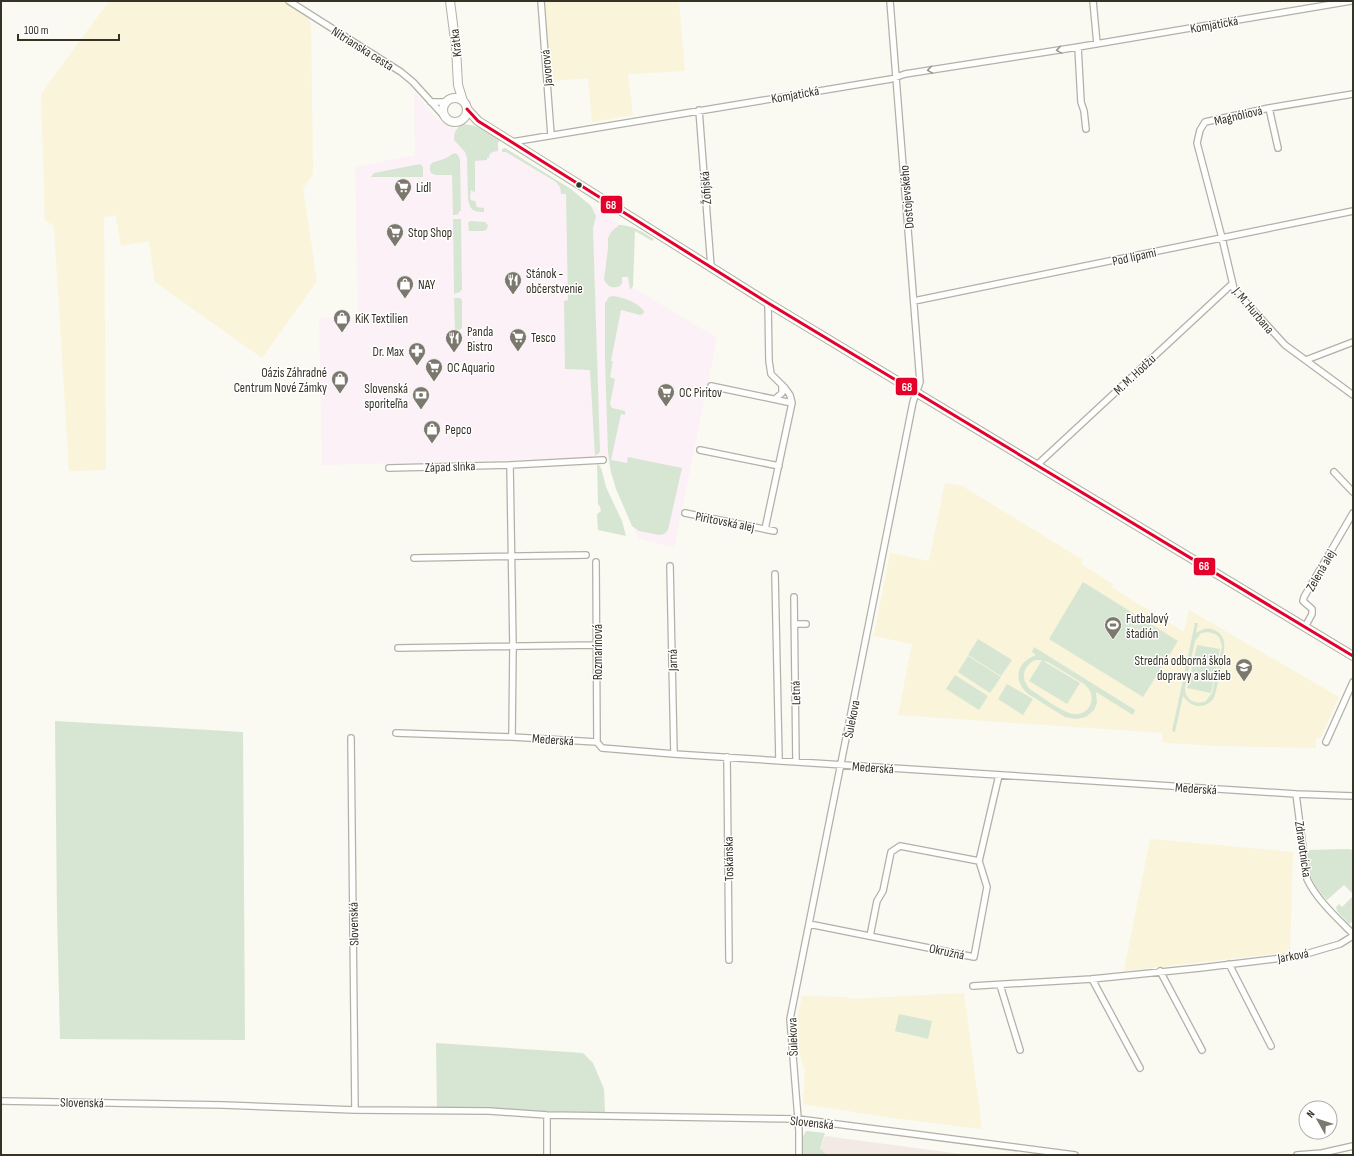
<svg xmlns="http://www.w3.org/2000/svg" width="1354" height="1156" viewBox="0 0 1354 1156" font-family="'Sofia Sans Condensed',sans-serif">
  <style>
    .commercial { fill: #fcf1f7 }
    .built { fill: #f9f4da }
    .medical { fill: #f4eae5 }
    .green { fill: #d7e6d2; fill-rule: evenodd }
    .lines { fill: none; stroke-linecap: round; stroke-linejoin: round }
    .street-casing { stroke: #b2b1a8; stroke-width: 8 }
    .secondary-casing { stroke: #b2b1a8; stroke-width: 10 }
    .street { stroke: #fefefd; stroke-width: 5.5 }
    .secondary { stroke: #fefefd; stroke-width: 8 }
    .bus-1-casing { stroke: #fff; stroke-width: 6 }
    .bus-1 { stroke: #e4002b; stroke-width: 3 }
    .oneway { stroke: #9a9892 }
    .bus-dot { fill: #363326; stroke: #fff; stroke-width: 1.5 }
    .labels { text-anchor: middle; stroke-width: 3; stroke-linejoin: round; paint-order: stroke }
    .street-label { font-size: 13px; fill: #363326; stroke: #fff }
    .poi-label { font-size: 13px; fill: #363326; stroke: #fff; text-anchor: start }
    .line-badge { stroke: #fff; stroke-width: 1.5 }
    .badge-label { font-size: 11px; text-anchor: middle; font-weight: bold; fill: #fff }
  </style>
  <rect width="100%" height="100%" fill="#faf9f2"/>
  <path class="commercial" d="M414 92 439 121 506 152 556 182 632 232V287L717 338 674 548 638 538 606 457 322 465 319 318 358 317 355 167 415 155Z"/>
  <path class="built" d="M109 1H286L308 13 311 27 313 174 303 188 317 281 262 358 155 282 149 241 121 246 116 215 104 217 106 470 69 471 54 226 45 220 41 94Z
    M545 1H679L685 71 628 74 633 115 592 122 588 78 551 81Z
    M945 483 962 486 1083 560 1081 564 1113 584 1111 587 1184 632 1189 610 1339 697 1321 737 1316 739V748L1219 746 1170 743 1162 742 1163 733 1151 732 898 715 912 644 874 636 890 553 929 561Z
    M1150 839 1293 852 1290 952 1124 971Z
    M964 993 982 1129 886 1117 803 1104 805 1067H803L799 1049 798 1031V1015L802 996 844 997 852 999Z"/>
  <path class="medical" d="M825 1136 968 1155H827L820 1148Z"/>
  <path class="green" d="M463 124C478 125 488 132 501 139L498 143V151C493 152 489 152 489 158H487V160L475 161V193L471 190 470 199 476 202V205L477 207 484 208V212C473 212 470 210 468 199L467 158 465 152 454 140C454 132 456 128 463 124Z
    M505 148 571 189 591 206 596 216 593 228 600 452 595 456 590 370 565 369 564 301 568 300 566 194H561L560 187 556 182 506 152H502V149Z
    M455 153 458 155 460 160 461 210 457 215H453L452 175H435L431 173C426 160 438 162 446 158 449 157 451 154 455 153Z
    M420 164 423 167V177H371L374 173Z
    M453 219H461L462 289 460 292 454 294Z
    M470 221 485 222 488 225 487 229 484 231H469L468 223Z
    M619 225C632 225 643 232 654 239L652 241 635 231 633 286 630 290 628 277H622V283L620 286C613 289 607 287 604 279L608 249V238L611 232Z
    M613 296C624 298 636 301 644 311L643 314 640 315 621 310 611 361H613L610 377 615 379 610 404 612 408 625 411V415L621 414 611 460 627 463 628 457 682 468 668 530 664 534 659 535 639 531 632 526 616 489 611 472 608 453 605 359V303L609 297Z
    M454 298H460L462 300V328L455 333Z
    M597 464 600 466 602 471 606 487 622 521 626 536 598 530 597 514 601 511 600 507 598 504Z
    M1083 582 1178 641 1143 697 1049 639Z
    M1195 623H1198L1196 633C1202 629 1208 627 1214 630 1219 632 1223 636 1224 642 1226 650 1217 689 1214 698 1205 710 1191 708 1183 696L1175 732 1172 731ZM1208 632 1215 634 1218 636 1220 639 1222 646 1212 693 1206 701C1195 706 1184 699 1185 687L1195 641 1201 633Z
    M978 639 1012 660 1001 676 968 655Z
    M1197 645 1220 649 1211 693 1187 688Z
    M1034 647 1135 710 1133 715 1096 692 1097 703 1094 710 1086 717 1076 719 1065 717 1028 694C1012 679 1017 662 1036 655L1032 652ZM1035 660H1042L1029 681 1067 704 1080 683 1043 661 1048 662 1084 684C1087 687 1090 689 1091 694 1094 704 1086 716 1074 714 1063 713 1041 696 1031 690 1020 680 1022 667 1035 660Z
    M968 656 1001 677 990 693 958 672Z
    M955 675 988 696 979 710 946 689Z
    M1007 684 1033 699 1023 715 998 699Z
    M55 721 243 732 245 1040 60 1039 57 913Z
    M1348 849 1353 850V894L1344 885 1327 900C1310 880 1309 876 1306 850Z
    M1353 896V921L1349 924 1337 911 1336 907 1339 904 1342 907Z
    M899 1014 932 1021 928 1039 895 1031Z
    M436 1043 583 1053 593 1063 604 1089 605 1113 437 1108Z
    M806 1131 825 1133 820 1148 827 1155H802V1138Z"/>
  <g class="lines">
    <g class="street-casing">
      <path id="street" d="M289 1 401 72 413 82 444 116
        M541 1 551 135
        M1093 1 1097 44
        M1078 47 1081 102 1084 111 1086 129
        M1353 94 1269 108 1205 122 1200 130 1197 143 1222 238 1234 289 1285 345 1353 395
        M431 102H445
        M1269 108 1278 148
        M699 110 711 267
        M512 142 891 79 905 74 1078 47 1351 1
        M914 301 1353 211
        M1306 360 1353 342
        M711 386 792 403
        M775 399 782 393V385
        M700 450 779 466
        M510 465 513 647 512 737
        M1037 465 1232 284
        M389 468 510 465 603 460
        M1334 472 1353 492
        M685 513 774 531
        M765 529 792 403 790 395 785 388 771 374 769 361 768 303
        M414 558 586 555
        M596 562 597 742
        M670 566 674 754
        M775 574 779 760
        M794 597 796 761
        M794 624H806
        M1305 627 1312 614V609L1303 601 1304 597 1353 513
        M398 648 597 645
        M396 733 512 737 597 742 602 748 674 754 1296 794 1353 796
        M351 738 355 1110
        M1326 742 1353 682
        M727 757 729 960
        M1296 794 1307 879C1317 900 1337 918 1353 934
        M809 924 974 957 987 887 979 861 999 775
        M870 936 877 901 883 891 891 852 900 846 979 861
        M1229 964 1271 1046
        M1160 971 1202 1050
        M1092 979 1140 1068
        M1000 985 1020 1050
        M973 986 1092 979 1200 968 1299 956 1340 944 1353 936
        M1 1101 223 1105 355 1110 489 1111 547 1115 798 1119 1075 1155
        M547 1115V1155
        M799 1155V1131L790 1019 913 402 920 382 890 1
        M1297 1155 1322 1153 1353 1146"/>
    </g>
    <g class="secondary-casing">
      <path id="secondary" d="M450 1 456 48 458 85 463 101
        M443 110a12 12 0 1 1 24 0a12 12 0 1 1-24 0Z
        M467 109 478 121 768 303 1353 656"/>
    </g>
    <use href="#street" class="street"/>
    <use href="#secondary" class="secondary"/>
    <g class="bus-1-casing">
      <path id="bus-1" d="M467 109 478 121 768 303 1353 656"/>
    </g>
    <use href="#bus-1" class="bus-1"/>
  </g>
  <defs><path id="oneway-chevron" d="M-2-3.5L2.5 0L-2 3.5" fill="none" stroke-width="1.6" stroke-linecap="round" stroke-linejoin="round"/></defs>
  <g class="oneway">
    <use href="#oneway-chevron" transform="translate(1059 50) rotate(171)"/>
    <use href="#oneway-chevron" transform="translate(930 70) rotate(171)"/>
  </g>
  <defs>
    <g id="supermarket-pin" transform="scale(0.9)"><path d="M0 17L-7.5 6A9.5 9.5 0 1 1 7.5 6Z" fill="#7b786d" stroke="#fff"/><path d="M-6-5.5h2.5l.6 2H6L4.5 2H-2.5L-4.4-4H-6ZM-1.5 3.2a1.3 1.3 0 1 0 .1 0ZM3 3.2a1.3 1.3 0 1 0 .1 0Z" fill="#fff"/></g>
    <g id="restaurant-pin" transform="scale(0.9)"><path d="M0 17L-7.5 6A9.5 9.5 0 1 1 7.5 6Z" fill="#7b786d" stroke="#fff"/><path d="M-5-6h1v4h1v-4h1v4h1v-4h1v5L-1.5 .5V6h-2V.5L-5-1ZM5-6V6H3V1.5H1.5Q1.5-4 5-6Z" fill="#fff"/></g>
    <g id="shop-pin" transform="scale(0.9)"><path d="M0 17L-7.5 6A9.5 9.5 0 1 1 7.5 6Z" fill="#7b786d" stroke="#fff"/><path d="M-5-2.5h2.3a2.7 3.5 0 0 1 5.4 0H5L5.5 6h-11ZM-1.5-2.5h3a1.5 2.3 0 0 0-3 0Z" fill="#fff"/></g>
    <g id="pharmacy-pin" transform="scale(0.9)"><path d="M0 17L-7.5 6A9.5 9.5 0 1 1 7.5 6Z" fill="#7b786d" stroke="#fff"/><path d="M-2-6h4v4h4v4h-4v4h-4v-4h-4v-4h4Z" fill="#fff"/></g>
    <g id="bank-pin" transform="scale(0.9)"><path d="M0 17L-7.5 6A9.5 9.5 0 1 1 7.5 6Z" fill="#7b786d" stroke="#fff"/><path d="M-6-4H6V4H-6ZM0-2.3a2.3 2.3 0 1 0 0 4.6a2.3 2.3 0 1 0 0-4.6Z" fill="#fff"/></g>
    <g id="stadium-pin" transform="scale(0.9)"><path d="M0 17L-7.5 6A9.5 9.5 0 1 1 7.5 6Z" fill="#7b786d" stroke="#fff"/><path d="M0-5a6.5 5 0 1 0 0 10a6.5 5 0 1 0 0-10ZM-3.5-1.8h7v3.6h-7Z" fill="#fff"/></g>
    <g id="school-pin" transform="scale(0.9)"><path d="M0 17L-7.5 6A9.5 9.5 0 1 1 7.5 6Z" fill="#7b786d" stroke="#fff"/><path d="M0-5L7-2L0 1L-7-2ZM-4 1L0 2.5L4 1V4Q0 6-4 4Z" fill="#fff"/></g>
  </defs>
  <g fill-rule="evenodd">
    <use href="#supermarket-pin" x="403" y="187"/>
    <use href="#supermarket-pin" x="395" y="232"/>
    <use href="#restaurant-pin" x="513" y="280"/>
    <use href="#shop-pin" x="405" y="284"/>
    <use href="#shop-pin" x="342" y="318"/>
    <use href="#supermarket-pin" x="518" y="337"/>
    <use href="#restaurant-pin" x="454" y="338"/>
    <use href="#pharmacy-pin" x="417" y="351"/>
    <use href="#supermarket-pin" x="434" y="367"/>
    <use href="#shop-pin" x="340" y="379"/>
    <use href="#supermarket-pin" x="666" y="392"/>
    <use href="#bank-pin" x="421" y="395"/>
    <use href="#shop-pin" x="432" y="429"/>
    <use href="#stadium-pin" x="1113" y="625"/>
    <use href="#school-pin" x="1244" y="667"/>
  </g>
  <circle class="bus-dot" cx="579" cy="185" r="3.5"/>
  <g class="labels">
    <g class="street-label">
      <text transform="translate(1214 24) rotate(-10)" y="5">Komjatická</text>
      <text transform="translate(455 43) rotate(-96)" y="5">Krátka</text>
      <text transform="translate(363 48) rotate(32)" y="5">Nitrianska cesta</text>
      <text transform="translate(546 68) rotate(-95)" y="5">Javorová</text>
      <text transform="translate(795 94) rotate(-10)" y="5">Komjatická</text>
      <text transform="translate(1238 115) rotate(-13)" y="5">Magnóliová</text>
      <text transform="translate(705 188) rotate(-94)" y="5">Žofijská</text>
      <text transform="translate(906 197) rotate(-95)" y="5">Dostojevského</text>
      <text transform="translate(1134 256) rotate(-12)" y="5">Pod lipami</text>
      <text transform="translate(1254 310) rotate(50)" y="5">J. M. Hurbana</text>
      <text transform="translate(1134 374) rotate(-43)" y="5">M. M. Hodžu</text>
      <text transform="translate(450 466) rotate(-2)" y="5">Západ slnka</text>
      <text transform="translate(725 521) rotate(11)" y="5">Piritovská alej</text>
      <text transform="translate(1320 570) rotate(-60)" y="5">Zelená alej</text>
      <text transform="translate(597 652) rotate(-90)" y="5">Rozmarínová</text>
      <text transform="translate(672 660) rotate(-91)" y="5">Jarná</text>
      <text transform="translate(795 693) rotate(-91)" y="5">Letná</text>
      <text transform="translate(851 719) rotate(-79)" y="5">Šulekova</text>
      <text transform="translate(553 739) rotate(4)" y="5">Mederská</text>
      <text transform="translate(873 767) rotate(4)" y="5">Mederská</text>
      <text transform="translate(1196 788) rotate(4)" y="5">Mederská</text>
      <text transform="translate(1304 849) rotate(82)" y="5">Zdravotnícka</text>
      <text transform="translate(728 859) rotate(-91)" y="5">Toskánska</text>
      <text transform="translate(353 924) rotate(-91)" y="5">Slovenská</text>
      <text transform="translate(947 951) rotate(12)" y="5">Okružná</text>
      <text transform="translate(1293 955) rotate(-10)" y="5">Jarková</text>
      <text transform="translate(792 1037) rotate(-92)" y="5">Šulekova</text>
      <text transform="translate(82 1102) rotate(1)" y="5">Slovenská</text>
      <text transform="translate(812 1122) rotate(6)" y="5">Slovenská</text>
    </g>
    <g class="poi-label">
      <text x="416" y="192">Lidl</text>
      <text x="408" y="237">Stop Shop</text>
      <text x="526" y="278">Stánok -<tspan x="526" dy="15">občerstvenie</tspan></text>
      <text x="418" y="289">NAY</text>
      <text x="355" y="323">KiK Textilien</text>
      <text x="467" y="336">Panda<tspan x="467" dy="15">Bistro</tspan></text>
      <text x="531" y="342">Tesco</text>
      <text x="404" y="356" text-anchor="end">Dr. Max</text>
      <text x="447" y="372">OC Aquario</text>
      <text x="327" y="377" text-anchor="end">Oázis Záhradné<tspan x="327" dy="15">Centrum Nové Zámky</tspan></text>
      <text x="408" y="393" text-anchor="end">Slovenská<tspan x="408" dy="15">sporiteľňa</tspan></text>
      <text x="679" y="397">OC Piritov</text>
      <text x="445" y="434">Pepco</text>
      <text x="1126" y="623">Futbalový<tspan x="1126" dy="15">štadión</tspan></text>
      <text x="1231" y="665" text-anchor="end">Stredná odborná škola<tspan x="1231" dy="15">dopravy a služieb</tspan></text>
    </g>
  </g>
  <g class="line-badge">
    <rect x="600" y="195" width="23" height="19" rx="4" fill="#e4002b"/>
    <rect x="895" y="377" width="23" height="19" rx="4" fill="#e4002b"/>
    <rect x="1193" y="557" width="23" height="19" rx="4" fill="#e4002b"/>
  </g>
  <g class="badge-label">
    <text x="611" y="209">68</text>
    <text x="907" y="391">68</text>
    <text x="1204" y="570">68</text>
  </g>
  <rect width="1354" height="1156" fill="none" stroke="#363326" stroke-width="4"/>
  <g transform="translate(1318 1120) rotate(309)"><circle r="19" fill="#ffffff" stroke="#afada8"/>
  <path d="M0-3L7 15L0 10L-7 15Z" fill="#7b786d"/>
  <text y="-6" font-size="11" font-weight="bold" text-anchor="middle" fill="#363326">N</text>
  </g>
  <path d="M18 34v6h101v-6" fill="none" stroke="#363326" stroke-width="2"/>
  <text x="24" y="34" font-size="12" fill="#363326" stroke="#ffffff" stroke-width="3" paint-order="stroke">100 m</text>
</svg>
